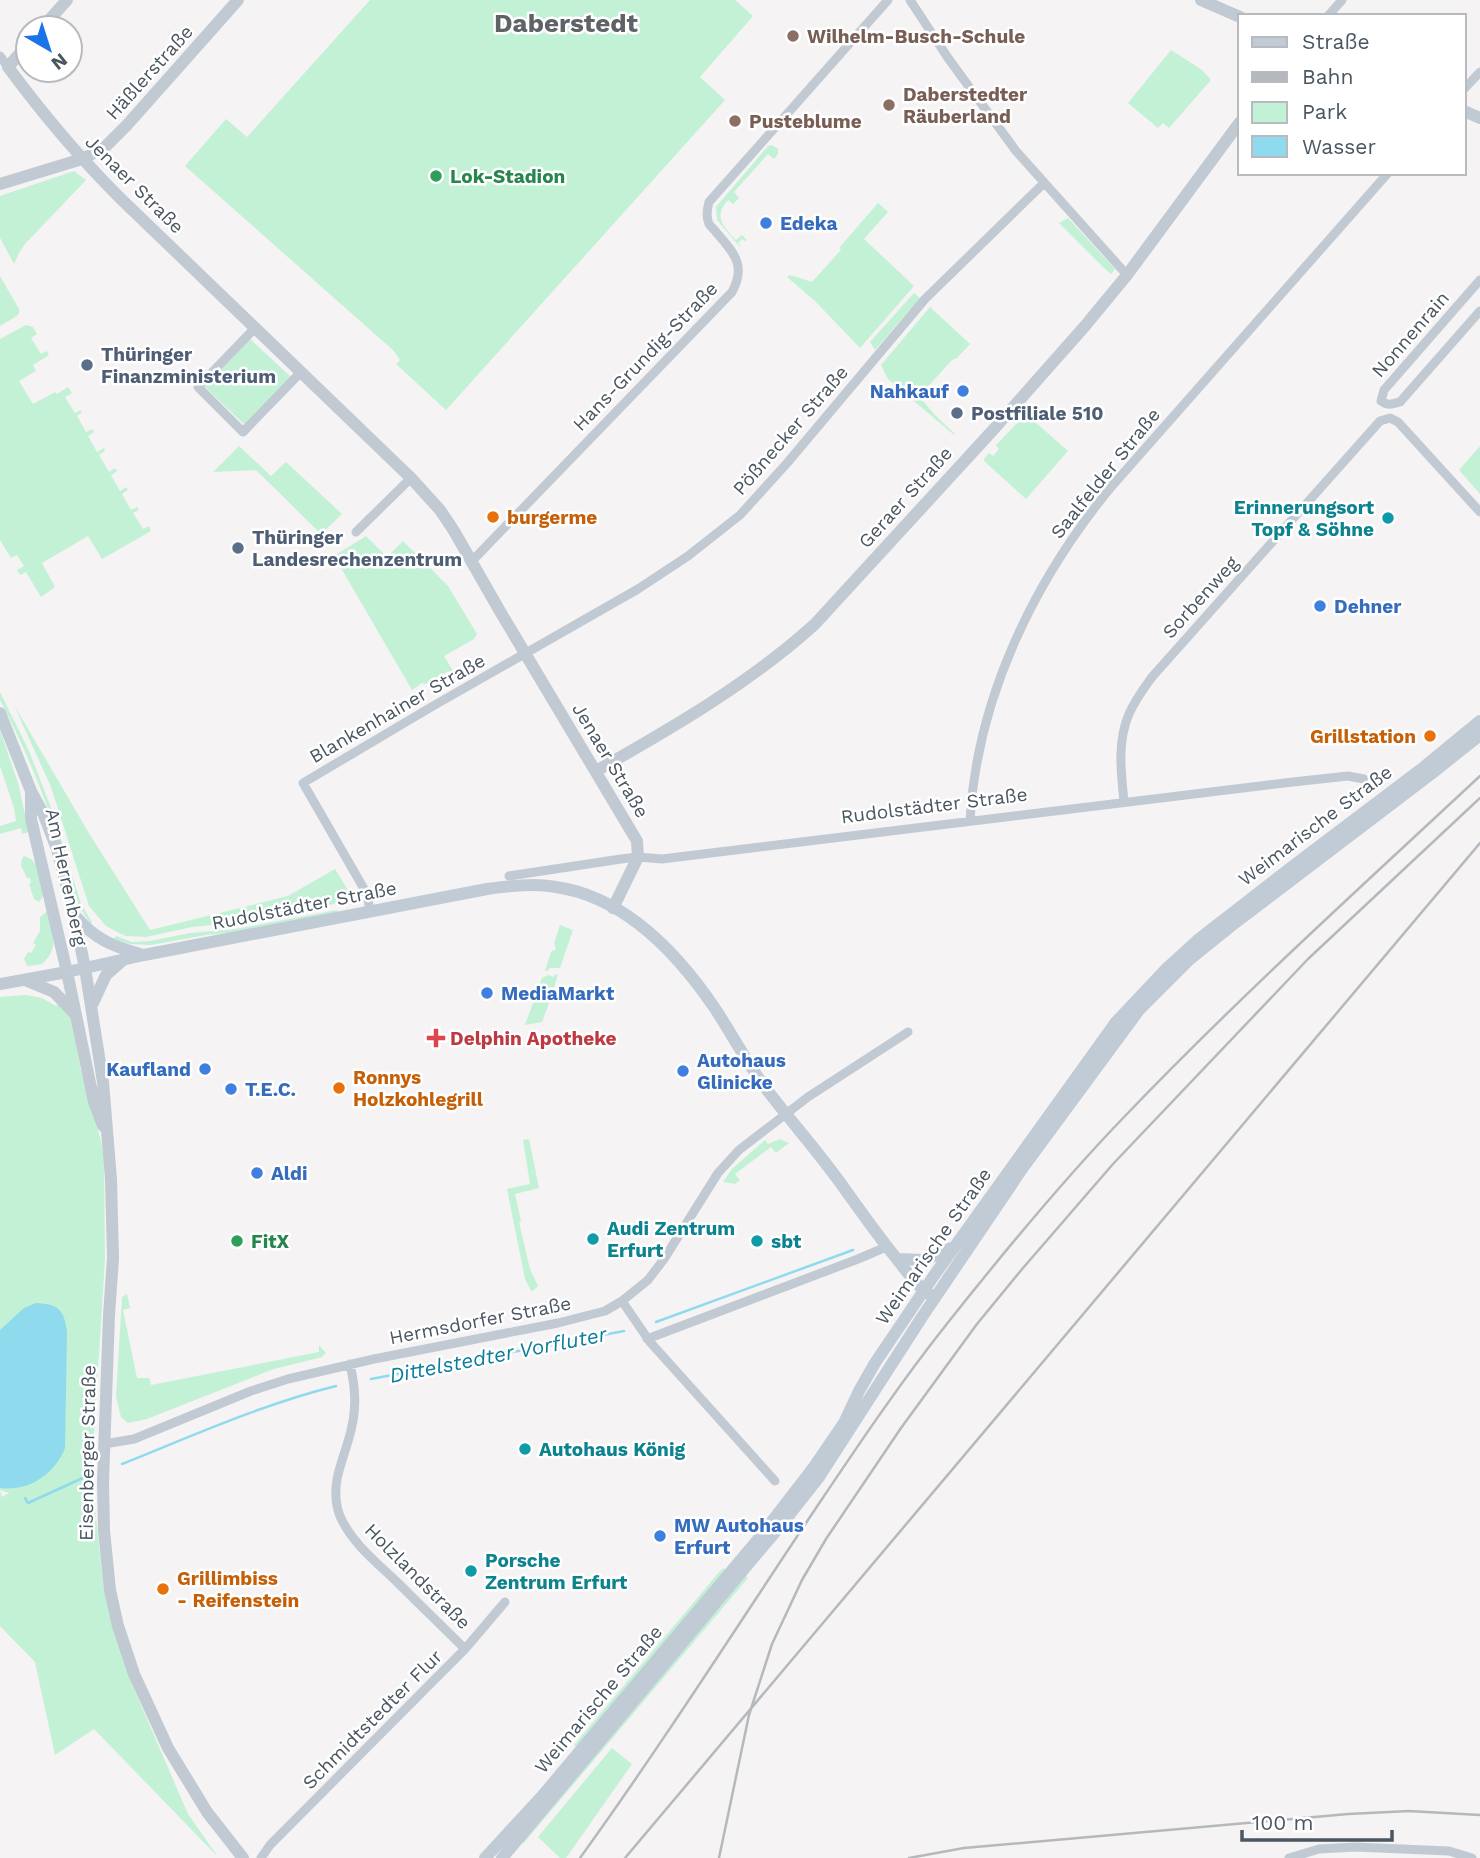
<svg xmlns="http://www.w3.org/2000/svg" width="1480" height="1858" viewBox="0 0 1480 1858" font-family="'Work Sans',sans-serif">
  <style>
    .green { fill: #c3f1d5 }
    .water { fill: #90daee }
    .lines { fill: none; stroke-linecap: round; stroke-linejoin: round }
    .stream { stroke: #90daee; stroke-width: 2.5 }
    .minor { stroke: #c1cad2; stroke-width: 9 }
    .tertiary { stroke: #c1cad2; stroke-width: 12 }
    .secondary { stroke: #c1cbd6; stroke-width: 12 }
    .rail { stroke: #b5b8bd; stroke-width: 2.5 }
    .education-dot { fill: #8d6e63; stroke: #fff; stroke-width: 2.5 }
    .leisure-dot { fill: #2e9e5b; stroke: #fff; stroke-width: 2.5 }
    .shop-dot { fill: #3f7fe0; stroke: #fff; stroke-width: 2.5 }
    .service-dot { fill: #5c6f8a; stroke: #fff; stroke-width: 2.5 }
    .food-dot { fill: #e8710a; stroke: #fff; stroke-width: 2.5 }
    .culture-dot { fill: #0f9aa8; stroke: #fff; stroke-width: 2.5 }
    .health-dot { fill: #e0444e; stroke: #fff; stroke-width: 2.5 }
    .labels { text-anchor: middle; stroke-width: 5; stroke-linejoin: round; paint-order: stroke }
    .education-label { font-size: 19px; font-weight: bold; fill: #785e54; stroke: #fff; text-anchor: start }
    .street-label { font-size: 19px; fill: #4a5661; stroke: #fff }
    .leisure-label { font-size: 19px; font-weight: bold; fill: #27864d; stroke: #fff; text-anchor: start }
    .shop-label { font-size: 19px; font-weight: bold; fill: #366cbe; stroke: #fff; text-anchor: start }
    .service-label { font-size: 19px; font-weight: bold; fill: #4e5e75; stroke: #fff; text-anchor: start }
    .culture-label { font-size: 19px; font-weight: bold; fill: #0d838f; stroke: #fff; text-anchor: start }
    .food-label { font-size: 19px; font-weight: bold; fill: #c56008; stroke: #fff; text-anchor: start }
    .health-label { font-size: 19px; font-weight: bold; fill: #be3a42; stroke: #fff; text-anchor: start }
    .water-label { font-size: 21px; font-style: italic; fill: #0c7c9b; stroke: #fff }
    .district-label { font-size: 26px; font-weight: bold; fill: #5f6368; stroke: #fff }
  </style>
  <rect width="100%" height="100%" fill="#f5f3f3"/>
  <path class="green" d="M370 0H735L753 16 700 77 725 100 446 410 396 364 400 360 394 351 185 166 226 119 247 137Z
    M1171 50 1202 70 1211 80 1169 128 1163 123 1158 128 1128 103Z
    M772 145 778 149V154L774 159 768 154 734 192 739 198 733 204 728 200C713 216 723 227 736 240L742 235 747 240 745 241 742 239 738 243 741 246 740 247 717 220 716 207 768 146Z
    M74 171 86 180 25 244 20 251 14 264 0 238V196Z
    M878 203 888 212 864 239 914 286 860 348 815 301 787 277 790 275 812 282 841 250 839 248Z
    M1068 218 1115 269 1111 274 1104 268 1059 223Z
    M0 276 19 309V313L17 316 0 326Z
    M914 293 920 298 875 350 870 342Z
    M930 307 970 344 957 358 952 360 924 391 922 400 936 416 955 434H953L888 379 881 365Z
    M26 325 33 327 37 334 31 338 41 354 47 351 49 355 33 365 36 371 19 381 33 404 55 392 57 394 68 387 72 393 65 397 75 413 81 410 82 412 77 416 86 432 92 429 94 432 88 436 97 452 104 448 105 451 99 455 109 472 115 468 117 471 111 475 120 491 126 487 128 490 122 494 131 510 137 507 139 510 133 513 143 529 149 526 151 531 102 559 88 536 42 563 55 587 41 597 26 572 20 575 17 570 24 566 17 555 11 558 0 540V339Z
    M250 339 291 377 245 425 205 387Z
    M1026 414 1068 451 1026 499 984 461V459L989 453 993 456 999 449 996 445Z
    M239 446 271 476 286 462 342 514 321 534 256 470 213 472Z
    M1480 446V494L1459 470Z
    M366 536 387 557 403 541 448 586 477 634 474 639 444 656 456 676 453 678 448 671 426 684 422 683 412 690 334 556Z
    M0 692 29 751 52 810 81 904 92 922 91 924C71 899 67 863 57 834 41 788 23 743 0 700Z
    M14 705 90 835 150 930 288 896 335 869 354 900 243 922 192 927 146 937 126 936 119 933 106 926 89 906 51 787Z
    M0 730 18 783 29 832 22 834 21 828 0 834V826L16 821 14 808 0 766Z
    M24 856C41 860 40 880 43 896L39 902 34 899 29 884 31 883 30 878H27C24 870 17 865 24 856Z
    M337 910 338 912 236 932 206 935 151 945 130 944 114 939 116 936 132 942 150 941 190 933 236 929Z
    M47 911C52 932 61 947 42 964L27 966 24 959 28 952 31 953 36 945 33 943 40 931V917Z
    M560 925 573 930 560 968H550L547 971H545L551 952 556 949 554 943Z
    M556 974 558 975 552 994 548 995 546 997 549 1003 542 1022 525 1025 542 978 548 975 553 977Z
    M26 995 42 998 56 1006 60 1002 67 1011 72 1020 80 1067 101 1141 104 1162 105 1259 92 1465V1482L104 1589 131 1682 188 1814 218 1857 94 1729 55 1755 35 1662 0 1626V1491L2 1497 9 1493 0 1490V997Z
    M529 1139 539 1188 515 1194 521 1221 519 1222 530 1269 538 1286 533 1291H531L525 1279 507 1189 530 1184 523 1140Z
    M780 1139 789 1143 776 1153 771 1147 735 1174 740 1180 735 1184 723 1182 732 1169 765 1140 768 1144Z
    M127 1294 130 1308 123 1310 137 1378H149L151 1385 319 1352V1345L326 1353 322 1357 274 1369 147 1419 128 1423 121 1417 116 1397 122 1297Z
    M724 1568 725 1570 576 1747 574 1745 720 1571Z
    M746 1576 748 1578 523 1844V1840Z
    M612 1748 632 1764 566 1858H560L538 1837Z"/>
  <path class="water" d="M36 1303C59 1304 64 1310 67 1332L65 1448C55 1474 28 1492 0 1488V1330L24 1308Z"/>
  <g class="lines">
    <path class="stream" d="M656 1322 853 1250
      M371 1379 624 1331
      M122 1464C192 1436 263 1404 336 1386
      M25 1498 28 1503 87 1476"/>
    <path class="minor" d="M910 0 948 58 1016 151 1127 275
      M1328 16 1342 0
      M0 56 8 67
      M1464 89 1480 72
      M1480 280 1384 390 1381 401C1388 406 1392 404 1400 402L1480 311
      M255 328 198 387 243 432 301 372
      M356 532 411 478
      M472 561 732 292C747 265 733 252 716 232 714 229 711 227 709 224 706 217 707 209 709 202L888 0
      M1124 801C1121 773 1117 741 1129 714 1135 700 1144 688 1152 677L1380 421 1390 418 1398 422 1480 512
      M970 820C977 697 1035 579 1112 486L1388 173
      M509 876 621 859 638 857 662 859 1293 782 1348 776 1364 779
      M370 911 367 894 303 783 433 706 638 589 688 556 740 515 788 462 925 299 1044 183
      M622 1301 650 1342 775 1481
      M647 1339 858 1259 886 1247
      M350 1364C356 1390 357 1411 349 1438 345 1452 340 1465 337 1479 335 1492 335 1504 340 1516 351 1542 376 1562 396 1581 419 1604 442 1626 465 1649
      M104 1444 134 1439 251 1391 288 1379 374 1359 558 1323 605 1311 622 1301 648 1280 664 1259 718 1173 739 1150 808 1097 908 1032
      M261 1858 270 1845 465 1649 505 1602
      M1289 1858 1319 1849 1355 1847 1449 1851 1472 1858"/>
    <path class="tertiary" d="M1201 0 1240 17
      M42 28 67 0
      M28 44 8 67C42 113 79 157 120 198L411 478 440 510 454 531 501 613 637 841 638 857 613 908
      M1464 111 1480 118
      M0 184 82 159 104 148 127 125 238 0
      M596 771C672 728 750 683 815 624L993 430 1085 326 1127 275 1240 122
      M85 968 103 1082 111 1179 113 1258 109 1315 103 1482 104 1530 110 1590 118 1626 134 1674 168 1748 207 1812 243 1858
      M25 980 54 992 75 1014
      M0 984 67 972 94 1102 103 1126
      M93 1003 106 975 123 960"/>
    <path class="secondary" d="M0 713 31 791 44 815 57 849 74 915 85 968
      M31 791V819L67 972 144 955 487 889C510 886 533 883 556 887 625 897 679 955 716 1010 732 1035 747 1062 764 1086 792 1123 823 1157 849 1195 865 1217 880 1239 897 1259 907 1272 916 1285 929 1294
      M76 917C95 939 112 946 140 954
      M897 1259 925 1260 951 1248
      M485 1858 543 1795 760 1537 814 1467 844 1423 859 1391 875 1363 933 1277 1116 1022 1165 970 1199 939 1297 863 1424 767 1480 721
      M502 1858 786 1519 819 1477 922 1317 1022 1169 1139 1010 1190 959 1231 926 1431 774 1480 735"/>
    <path class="rail" d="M580 1858C663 1743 739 1623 818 1505 859 1444 900 1383 946 1325 1003 1253 1062 1181 1126 1115 1239 997 1361 887 1480 776
      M625 1858 1480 843
      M719 1858 749 1715 772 1644 802 1580 826 1539 901 1428 977 1324 1023 1268 1113 1164 1308 959 1480 798
      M909 1858 964 1848 1348 1814 1409 1811 1480 1815"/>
  </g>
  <g class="education-dot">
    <circle cx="793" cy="36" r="7"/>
    <circle cx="889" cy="105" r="7"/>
    <circle cx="735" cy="121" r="7"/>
  </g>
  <g class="leisure-dot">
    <circle cx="436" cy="176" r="7"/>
    <circle cx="237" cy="1241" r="7"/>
  </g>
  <g class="shop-dot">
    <circle cx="766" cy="223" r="7"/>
    <circle cx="963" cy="391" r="7"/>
    <circle cx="1320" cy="606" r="7"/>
    <circle cx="487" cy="993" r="7"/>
    <circle cx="205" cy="1069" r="7"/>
    <circle cx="683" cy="1071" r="7"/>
    <circle cx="231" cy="1089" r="7"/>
    <circle cx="257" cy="1173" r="7"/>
    <circle cx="660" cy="1536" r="7"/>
  </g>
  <g class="service-dot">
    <circle cx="87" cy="365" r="7"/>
    <circle cx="957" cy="413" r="7"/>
    <circle cx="238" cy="548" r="7"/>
  </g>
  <g class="food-dot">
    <circle cx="493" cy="517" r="7"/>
    <circle cx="1430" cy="736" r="7"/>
    <circle cx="339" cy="1088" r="7"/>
    <circle cx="163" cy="1589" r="7"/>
  </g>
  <g class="culture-dot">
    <circle cx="1388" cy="518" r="7"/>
    <circle cx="593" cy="1239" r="7"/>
    <circle cx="757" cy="1241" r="7"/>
    <circle cx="525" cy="1449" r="7"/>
    <circle cx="471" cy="1571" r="7"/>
  </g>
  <path class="health-dot" d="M432.5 1027.5h7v7h7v7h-7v7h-7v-7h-7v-7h7z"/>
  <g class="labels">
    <g class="education-label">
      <text x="807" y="43">Wilhelm-Busch-Schule</text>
      <text x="903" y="101">Daberstedter<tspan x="903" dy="22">Räuberland</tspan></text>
      <text x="749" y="128">Pusteblume</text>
    </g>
    <g class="street-label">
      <text transform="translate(149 72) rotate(-48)" y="7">Häßlerstraße</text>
      <text transform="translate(135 184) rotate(45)" y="7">Jenaer Straße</text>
      <text transform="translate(1410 334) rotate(-49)" y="7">Nonnenrain</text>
      <text transform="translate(645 356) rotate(-46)" y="7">Hans-Grundig-Straße</text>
      <text transform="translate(790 430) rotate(-49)" y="7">Pößnecker Straße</text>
      <text transform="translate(1105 473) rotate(-51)" y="7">Saalfelder Straße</text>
      <text transform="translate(905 497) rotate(-48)" y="7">Geraer Straße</text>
      <text transform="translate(1200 597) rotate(-48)" y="7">Sorbenweg</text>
      <text transform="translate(397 708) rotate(-30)" y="7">Blankenhainer Straße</text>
      <text transform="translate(611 760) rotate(59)" y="7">Jenaer Straße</text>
      <text transform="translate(934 805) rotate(-7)" y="7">Rudolstädter Straße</text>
      <text transform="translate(1315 825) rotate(-37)" y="7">Weimarische Straße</text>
      <text transform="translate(67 877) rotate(78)" y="7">Am Herrenberg</text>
      <text transform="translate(304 905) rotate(-11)" y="7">Rudolstädter Straße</text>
      <text transform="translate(933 1246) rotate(-55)" y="7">Weimarische Straße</text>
      <text transform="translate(480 1320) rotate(-11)" y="7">Hermsdorfer Straße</text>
      <text transform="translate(87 1453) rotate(-89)" y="7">Eisenberger Straße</text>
      <text transform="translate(418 1576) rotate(45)" y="7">Holzlandstraße</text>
      <text transform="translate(598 1699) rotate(-50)" y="7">Weimarische Straße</text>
      <text transform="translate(372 1719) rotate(-45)" y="7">Schmidtstedter Flur</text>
    </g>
    <g class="leisure-label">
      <text x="450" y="183">Lok-Stadion</text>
      <text x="251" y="1248">FitX</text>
    </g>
    <g class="shop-label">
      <text x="780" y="230">Edeka</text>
      <text x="949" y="398" text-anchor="end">Nahkauf</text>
      <text x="1334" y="613">Dehner</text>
      <text x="501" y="1000">MediaMarkt</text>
      <text x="697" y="1067">Autohaus<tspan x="697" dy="22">Glinicke</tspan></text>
      <text x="191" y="1076" text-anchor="end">Kaufland</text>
      <text x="245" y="1096">T.E.C.</text>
      <text x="271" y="1180">Aldi</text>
      <text x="674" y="1532">MW Autohaus<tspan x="674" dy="22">Erfurt</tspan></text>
    </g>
    <g class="service-label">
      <text x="101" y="361">Thüringer<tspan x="101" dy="22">Finanzministerium</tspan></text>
      <text x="971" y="420">Postfiliale 510</text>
      <text x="252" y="544">Thüringer<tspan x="252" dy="22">Landesrechenzentrum</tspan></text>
    </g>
    <g class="culture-label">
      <text x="1374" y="514" text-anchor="end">Erinnerungsort<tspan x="1374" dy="22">Topf &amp; Söhne</tspan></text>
      <text x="607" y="1235">Audi Zentrum<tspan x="607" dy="22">Erfurt</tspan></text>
      <text x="771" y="1248">sbt</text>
      <text x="539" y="1456">Autohaus König</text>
      <text x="485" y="1567">Porsche<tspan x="485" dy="22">Zentrum Erfurt</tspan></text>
    </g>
    <g class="food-label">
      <text x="507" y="524">burgerme</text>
      <text x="1416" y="743" text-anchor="end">Grillstation</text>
      <text x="353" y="1084">Ronnys<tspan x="353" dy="22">Holzkohlegrill</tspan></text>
      <text x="177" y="1585">Grillimbiss<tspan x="177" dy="22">- Reifenstein</tspan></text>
    </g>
    <g class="health-label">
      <text x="450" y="1045">Delphin Apotheke</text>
    </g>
    <g class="water-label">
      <text transform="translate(498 1355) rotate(-11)" y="7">Dittelstedter Vorfluter</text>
    </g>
    <g class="district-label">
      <text x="566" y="32">Daberstedt</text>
    </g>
  </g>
  <rect x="1238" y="14" width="228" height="161" fill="#ffffff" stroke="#b7bbc0" stroke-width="2"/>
  <rect x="1252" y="37" width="35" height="10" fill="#c1cbd6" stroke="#b7bbc0" stroke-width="2"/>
  <text x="1302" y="49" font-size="21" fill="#4a5661">Straße</text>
  <rect x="1252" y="72" width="35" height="10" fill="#b5b8bd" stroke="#b7bbc0" stroke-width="2"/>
  <text x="1302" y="84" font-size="21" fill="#4a5661">Bahn</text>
  <rect x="1252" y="102" width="35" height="21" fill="#c3f1d5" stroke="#b7bbc0" stroke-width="2"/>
  <text x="1302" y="119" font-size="21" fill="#4a5661">Park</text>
  <rect x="1252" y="136" width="35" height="21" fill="#90daee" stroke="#b7bbc0" stroke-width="2"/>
  <text x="1302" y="154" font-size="21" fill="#4a5661">Wasser</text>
  <g transform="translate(49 49) rotate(141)"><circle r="33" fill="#ffffff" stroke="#b7bbc0" stroke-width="2"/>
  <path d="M0-5L12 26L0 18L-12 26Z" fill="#1a73e8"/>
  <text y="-10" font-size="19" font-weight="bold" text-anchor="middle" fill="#4a5661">N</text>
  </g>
  <path d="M1242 1830v10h150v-10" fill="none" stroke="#4a5661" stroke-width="3.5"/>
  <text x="1252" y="1830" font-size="21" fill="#4a5661" stroke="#ffffff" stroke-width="5" paint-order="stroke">100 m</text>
</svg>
